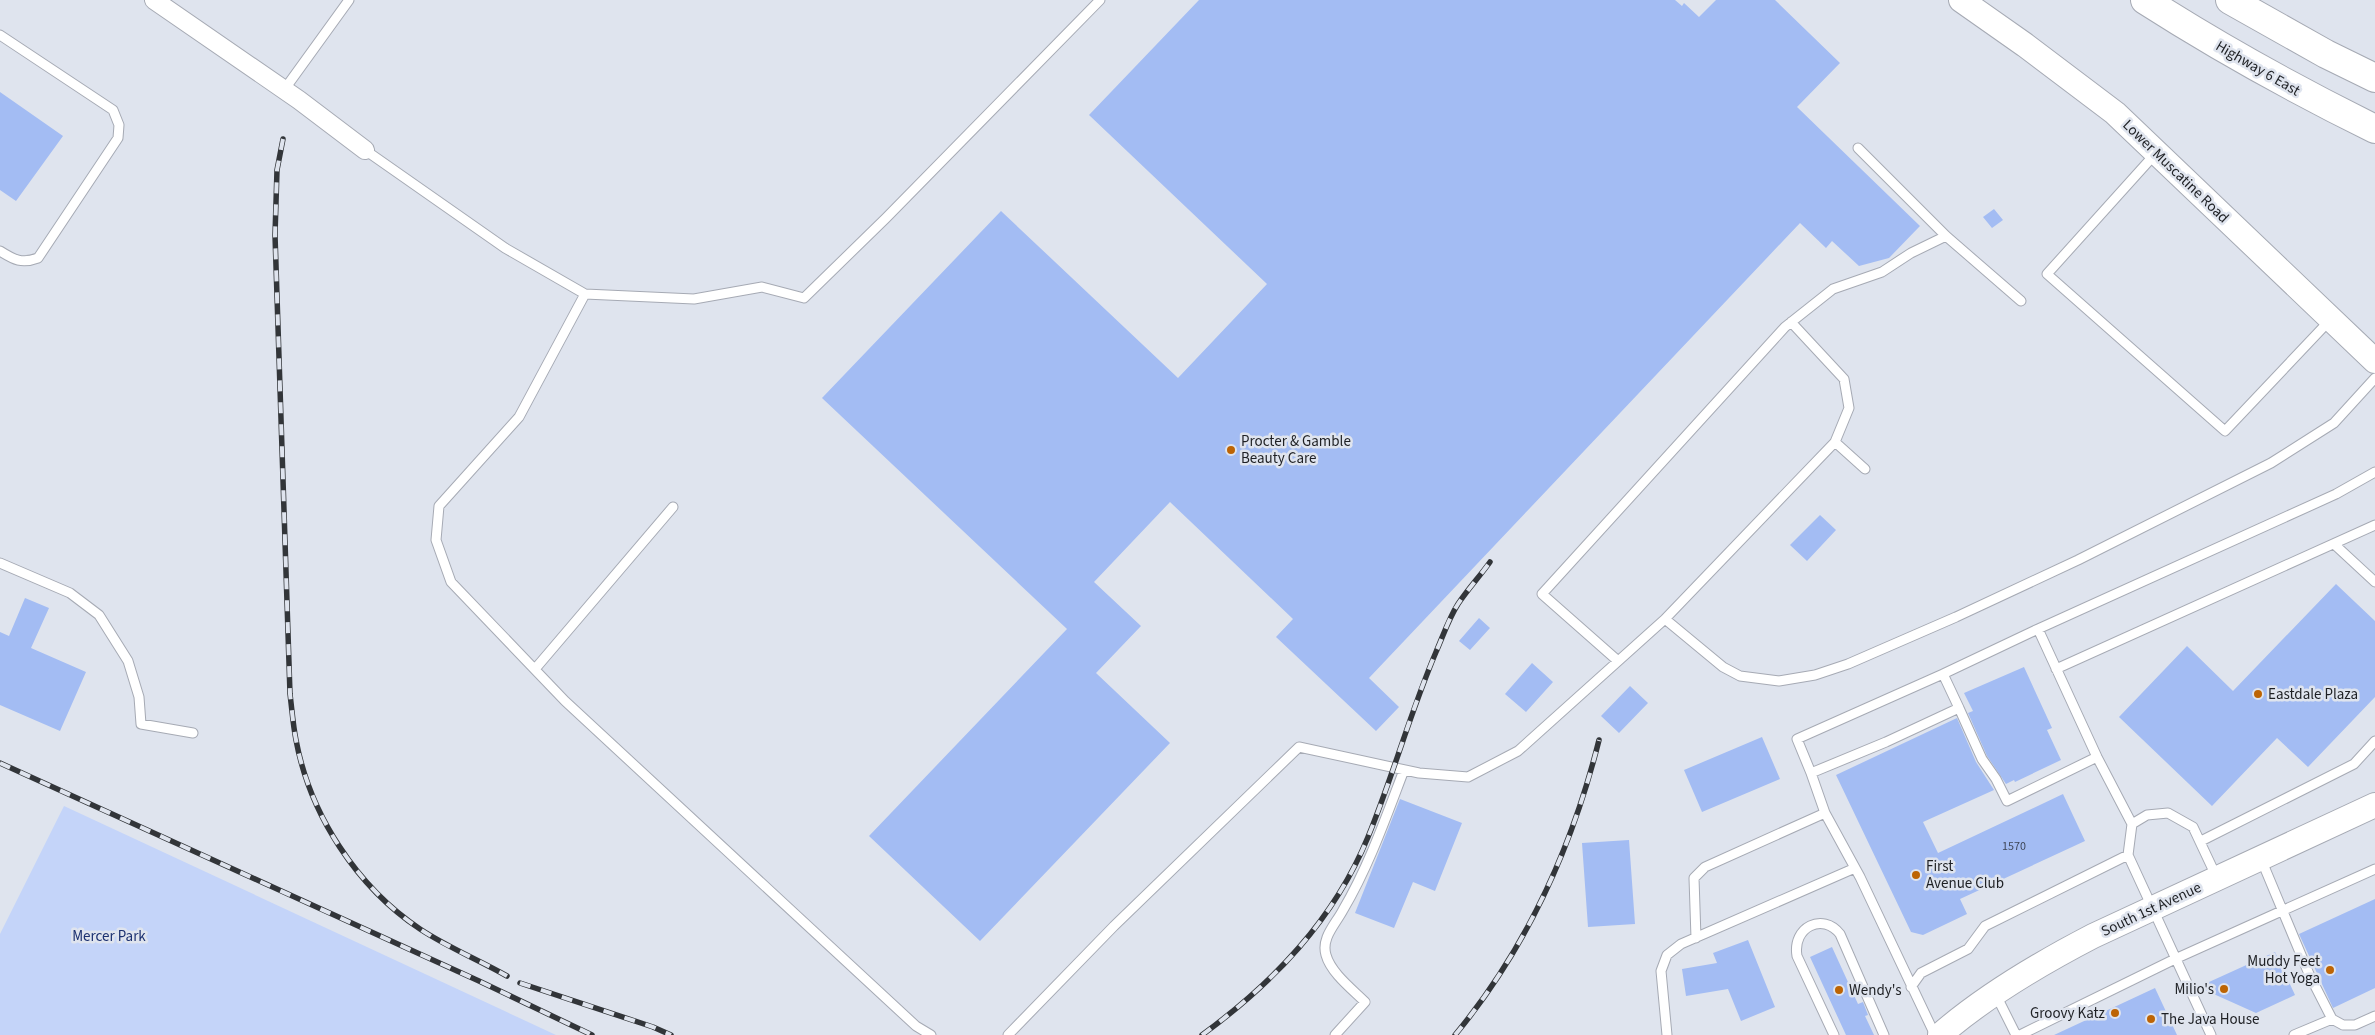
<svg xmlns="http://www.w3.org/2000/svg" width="2375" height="1035" viewBox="0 0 2375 1035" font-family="'Source Sans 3',sans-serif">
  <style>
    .green { fill: #c4d4f9 }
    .building { fill: #a3bcf3 }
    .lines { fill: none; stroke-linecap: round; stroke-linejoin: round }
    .lane-casing { stroke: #a6aab4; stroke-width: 11 }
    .street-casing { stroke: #a6aab4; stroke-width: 20 }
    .secondary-casing { stroke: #a6aab4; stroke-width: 26 }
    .primary-casing { stroke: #a6aab4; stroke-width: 30 }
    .lane { stroke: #fff; stroke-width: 9 }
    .street { stroke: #fff; stroke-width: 18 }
    .secondary { stroke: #fff; stroke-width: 24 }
    .primary { stroke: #fff; stroke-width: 28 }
    .rail-casing { stroke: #323539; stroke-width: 5.5 }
    .rail { stroke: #dfe4ee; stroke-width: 4; stroke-dasharray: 11; stroke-linecap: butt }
    .poi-dot { fill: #bd6404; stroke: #dfe4ee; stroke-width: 2 }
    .labels { text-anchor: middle; stroke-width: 5; stroke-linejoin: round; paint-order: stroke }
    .number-label { font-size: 12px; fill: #3f4758 }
    .street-label { font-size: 15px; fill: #1e2024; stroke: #dfe4ee }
    .poi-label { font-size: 15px; fill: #1e2024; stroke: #dfe4ee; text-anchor: start }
    .park-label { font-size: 15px; fill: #1b3070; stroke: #dfe4ee }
  </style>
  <rect width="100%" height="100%" fill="#dfe4ee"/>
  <path class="green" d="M64 806 556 1035H0V934Z"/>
  <path class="building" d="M1199 0H1675L1682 6 1684 3 1699 17 1716 0H1775L1840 63 1797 107 1920 226 1889 258 1859 266 1832 241 1826 248 1800 223 1369 678 1399 707 1376 731 1276 637 1293 619 1170 502 1094 582 1141 626 1096 673 1170 743 980 941 869 836 1067 629 822 398 1001 211 1178 378 1267 284 1089 115Z
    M0 92 63 136 16 201 0 190Z
    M1994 209 2003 220 1992 228 1983 217Z
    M1820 515 1836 530 1807 561 1790 545Z
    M2336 584 2375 621V697L2308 767 2277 738 2212 806 2119 717 2187 646 2233 691Z
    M25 598 49 608 31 648 86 672 60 731 0 705V632L9 636Z
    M1479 618 1490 628 1470 650 1459 641Z
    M1532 663 1553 682 1526 712 1505 694Z
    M2024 667 2052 728 2047 730 2061 760 2015 782 2014 780 2006 784 1987 756 1968 713 1973 711 1964 693Z
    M1630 686 1648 703 1619 733 1601 716Z
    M1957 718 1976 762 1994 790 1923 822 1938 853 2063 794 2085 841 1960 899 1967 914 1923 935 1911 932 1836 775Z
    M1762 737 1780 779 1702 812 1684 770Z
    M1400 799 1462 823 1435 891 1413 882 1394 928 1355 913Z
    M1629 840 1635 924 1588 927 1582 843Z
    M2375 899V988L2333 1008 2299 934Z
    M1748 940 1775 1007 1741 1021 1728 989 1686 996 1682 969 1717 963 1713 953Z
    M1832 947 1858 1004 1863 1002 1868 1015 1865 1016 1874 1035H1846L1810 957Z
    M2275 952 2295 995 2256 1013 2198 987Z
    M2155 988 2177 1035H2054L2125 1002Z"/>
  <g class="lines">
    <g class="lane-casing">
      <path id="lane" d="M0 35 113 110 119 125 118 138 38 258C22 264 14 260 0 251
        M284 90 349 0
        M1858 148 1946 236 2021 301
        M365 150 505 248 585 294 694 299 762 287 804 298 886 218 1100 0
        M2156 153 2047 274 2225 431 2331 319
        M585 294 519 417 439 506 436 540 451 582 565 701 916 1026 931 1035
        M1835 442 1865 469
        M2334 544 2375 582
        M0 563 70 593 99 615 128 661 139 697 141 724 193 733
        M1665 619 1723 667 1740 676 1779 681 1815 675 1848 664 1956 617 2078 560 2271 463 2334 423 2375 378
        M2038 629 2336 494 2375 472
        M1618 661 1542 594 1785 327 1833 289 1882 272 1911 253 1946 236
        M535 669 673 507
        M2056 669 2375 525
        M1959 708 1943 674 2038 629 2097 757 2132 824
        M1811 773 1797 739 1943 674
        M2201 841 2354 764 2375 741
        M2261 859 2309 974 2332 1019 2343 1025H2355L2375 1016
        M1696 938 1694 878 1705 867 1825 813
        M1911 987 1921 973 1968 949 1985 926 2128 855
        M1996 995 2016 1035
        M1008 1035 1114 926 1299 747 1419 773 1468 777 1518 751 1665 619 1835 442 1849 408 1844 379 1791 322
        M1335 1035 1365 1002C1352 989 1331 973 1326 955 1321 938 1335 925 1343 910 1369 866 1386 817 1404 770
        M1667 1035 1661 971 1667 955 1681 944 1855 868
        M1834 1035 1797 956C1792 927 1823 912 1840 934L1884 1035
        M1935 1035 1860 877 1825 813 1811 773 1886 742 1959 708 1982 759 1996 779 2007 801 2097 757
        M2020 1035 2175 959 2375 869
        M2211 1035 2128 855 2132 824 2147 815 2168 813 2193 827 2217 878
        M2294 1035 2332 1019"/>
    </g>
    <g class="street-casing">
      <path id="street" d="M154 0 299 100 365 150"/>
    </g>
    <g class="secondary-casing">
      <path id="secondary" d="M1961 0 2025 45 2115 113 2375 361
        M1940 1035C1986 995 2039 964 2093 936L2375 805"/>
    </g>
    <g class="primary-casing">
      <path id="primary" d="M2145 0C2220 48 2296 90 2375 129
        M2230 0 2326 54 2375 78"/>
    </g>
    <use href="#lane" class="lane"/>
    <use href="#street" class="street"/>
    <use href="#secondary" class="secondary"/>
    <use href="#primary" class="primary"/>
    <g class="rail-casing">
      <path id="rail" d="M283 139 277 170 275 235 290 694C292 710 293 725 296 740 310 815 357 887 420 929 447 947 479 960 507 976
        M0 763 479 981 592 1035
        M520 983 653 1027 671 1035
        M1202 1035C1273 983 1334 920 1368 837 1393 776 1410 713 1436 652 1443 636 1449 618 1458 604 1468 589 1480 576 1490 562
        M1455 1035C1526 949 1572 848 1599 740"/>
    </g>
    <use href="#rail" class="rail"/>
  </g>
  <g class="poi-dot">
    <circle cx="1231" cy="450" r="5"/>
    <circle cx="2258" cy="694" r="5"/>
    <circle cx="1916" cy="875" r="5"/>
    <circle cx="2330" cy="970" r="5"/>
    <circle cx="2224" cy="989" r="5"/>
    <circle cx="1839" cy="990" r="5"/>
    <circle cx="2115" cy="1013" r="5"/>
    <circle cx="2151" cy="1019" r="5"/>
  </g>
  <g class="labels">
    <g class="number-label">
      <text x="2014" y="850">1570</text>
    </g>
    <g class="street-label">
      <text transform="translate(2258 68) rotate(30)" y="5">Highway 6 East</text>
      <text transform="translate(2176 171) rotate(44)" y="5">Lower Muscatine Road</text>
      <text transform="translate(2151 909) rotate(-25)" y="5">South 1st Avenue</text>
    </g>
    <g class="poi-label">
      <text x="1241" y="446">Procter &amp; Gamble<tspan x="1241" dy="17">Beauty Care</tspan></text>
      <text x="2268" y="699">Eastdale Plaza</text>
      <text x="1926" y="871">First<tspan x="1926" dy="17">Avenue Club</tspan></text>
      <text x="2320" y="966" text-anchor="end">Muddy Feet<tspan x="2320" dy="17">Hot Yoga</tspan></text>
      <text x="2214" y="994" text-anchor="end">Milio's</text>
      <text x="1849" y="995">Wendy's</text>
      <text x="2105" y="1018" text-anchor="end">Groovy Katz</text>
      <text x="2161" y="1024">The Java House</text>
    </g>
    <g class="park-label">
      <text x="109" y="941">Mercer Park</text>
    </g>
  </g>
</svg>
